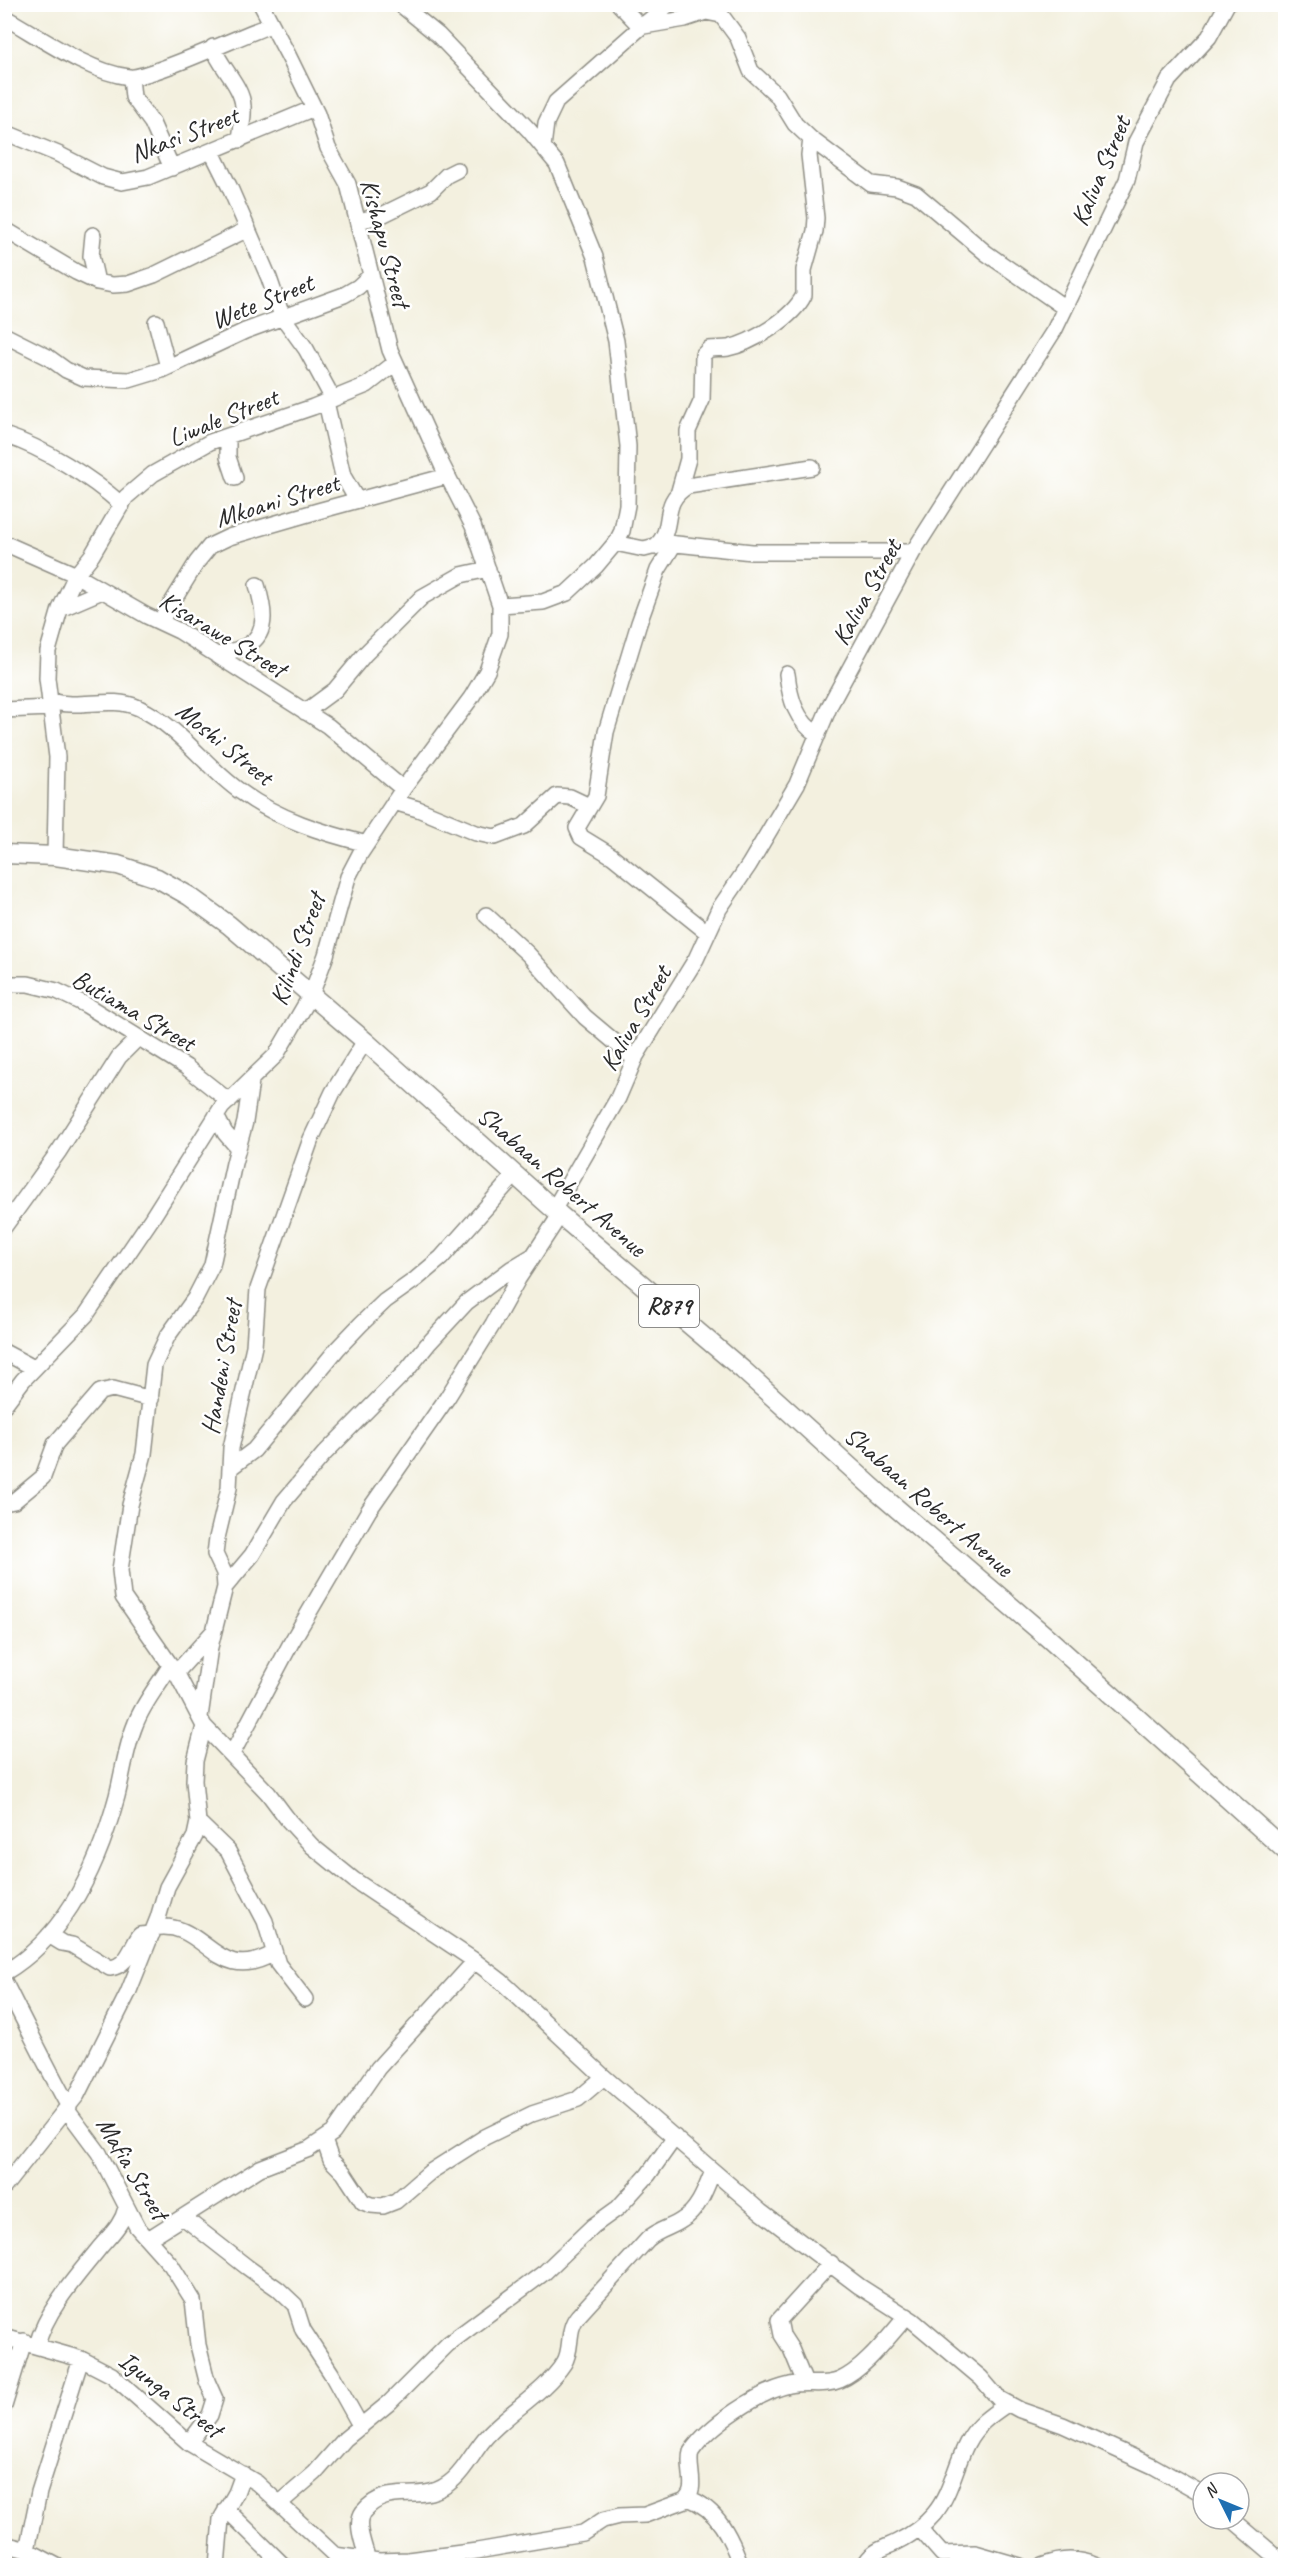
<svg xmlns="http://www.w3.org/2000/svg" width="1290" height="2570" viewBox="0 0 1290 2570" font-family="Caveat,sans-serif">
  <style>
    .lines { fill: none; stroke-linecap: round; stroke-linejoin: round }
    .minor-casing { stroke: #8f8e85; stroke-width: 18 }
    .major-casing { stroke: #8f8e85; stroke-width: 21 }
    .minor { stroke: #fff; stroke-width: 15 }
    .major { stroke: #fff; stroke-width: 18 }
    .labels { text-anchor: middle; stroke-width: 5; stroke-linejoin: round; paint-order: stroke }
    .shield { fill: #fff; stroke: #6b6b6b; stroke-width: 1.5 }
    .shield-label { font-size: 24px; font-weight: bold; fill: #2b2b2b }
    .street-label { font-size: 26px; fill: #2b2b2b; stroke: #fff }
  </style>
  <rect width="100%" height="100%" fill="#fff"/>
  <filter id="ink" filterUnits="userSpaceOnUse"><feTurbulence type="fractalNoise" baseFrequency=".0167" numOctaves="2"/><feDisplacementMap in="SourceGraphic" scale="12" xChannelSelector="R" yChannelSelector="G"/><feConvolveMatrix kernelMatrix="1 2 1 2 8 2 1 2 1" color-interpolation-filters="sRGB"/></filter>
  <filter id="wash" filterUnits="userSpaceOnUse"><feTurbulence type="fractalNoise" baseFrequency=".008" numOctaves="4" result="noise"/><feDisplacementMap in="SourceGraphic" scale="24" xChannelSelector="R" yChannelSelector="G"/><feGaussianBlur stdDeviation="1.35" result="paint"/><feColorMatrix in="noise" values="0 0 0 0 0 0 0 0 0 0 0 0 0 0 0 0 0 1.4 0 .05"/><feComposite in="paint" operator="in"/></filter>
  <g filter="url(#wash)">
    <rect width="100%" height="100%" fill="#f3f0df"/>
  </g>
  <g filter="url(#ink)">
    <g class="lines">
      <g class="minor-casing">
        <path id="minor" d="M400 4 438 35 529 130 557 164 595 257 616 341 628 446 627 505 622 531 617 541 596 566 567 593 543 602 500 605
          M619 4 641 27 669 4
          M4 17C40 37 88 72 129 77 147 80 246 33 271 25
          M644 26 685 19 706 12 721 15 738 38 751 71 777 95 795 124 811 139 871 184 897 187 916 194 986 253 1065 308
          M213 47C220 67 242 86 243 106 244 117 241 129 240 140
          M131 78 133 97 152 123 172 168
          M4 132 58 154 103 177 122 182 148 177 314 108
          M543 147 546 123 556 102 641 27
          M212 152 230 188 269 278 282 316 306 349 333 399
          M358 221 380 216 431 191 447 175 457 170
          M4 229 76 272 97 282 113 285 128 284 154 275 248 229
          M93 235 91 256 97 282
          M156 322 168 367
          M4 335 48 357 66 370 84 378 129 380 162 370 245 331 344 295 358 287 371 275
          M326 402 343 476 357 500
          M4 435C44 448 91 477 122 505
          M228 436V457L235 478
          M679 491 688 459V431L702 400 703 355 709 349C715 348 722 349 728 348 752 343 793 318 804 295V270L815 231 816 218 809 155 811 139
          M4 543 72 573 147 616 179 631 328 726 403 789
          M615 543 644 549 667 543 752 552H913
          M674 544 658 570 639 623 606 732 596 796 577 828 581 837 612 856 708 933
          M655 547C677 528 658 503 688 486L812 467
          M60 609 76 575 92 555 126 497 153 474 210 442 313 407 367 385 395 363
          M160 622 197 562 210 546 229 537 318 511 447 476
          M217 656C226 652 239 650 248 645 270 632 263 605 257 585
          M787 674C790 699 796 721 818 735
          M50 701C81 710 110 695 139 708 180 727 205 767 241 792 278 819 323 833 367 844
          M4 710 51 708
          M305 712 335 690 364 655 422 597 461 575 488 569
          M394 802 418 809 476 833 495 837 524 826 557 796 570 797 589 806
          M55 856 57 757 47 678 48 651 60 609 102 591
          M486 915 528 954 585 1017 635 1059
          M4 984H28L57 991 86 1005 186 1067 229 1101
          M251 1081 245 1122 234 1163 212 1265 195 1298 167 1337 154 1365 144 1454 130 1505 120 1570 123 1597 178 1676 204 1726 268 1793 289 1821 312 1846 354 1880 472 1959 502 1982 604 2077 761 2212 859 2286 912 2320 981 2378 998 2398 1020 2410 1063 2425 1153 2466 1203 2494
          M216 1116 225 1133 238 1148
          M554 1209 618 1098 636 1056 696 959 719 909 749 865 797 784 830 705 913 552 1055 329 1127 180 1136 142 1169 80 1209 37 1227 4
          M4 1227 59 1151 119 1057 138 1038
          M4 1352 34 1368
          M4 1405 23 1380 86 1315 152 1218 222 1107 276 1055 311 995 326 955 348 877 360 854 403 789 471 698 487 671 500 634V605L473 526 442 465 390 350 348 184 328 148 317 114 288 55 261 4
          M230 1468 254 1450 338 1348 361 1324 385 1301 416 1279 441 1258 515 1175
          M4 1503 14 1501 43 1477 55 1444 100 1392 113 1389 151 1399
          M225 1587 252 1555 284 1501 324 1454 407 1370 428 1344 467 1302 511 1269 531 1257
          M176 1673 212 1633
          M200 1717 210 1647 225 1587 224 1573 215 1554 217 1538 229 1488 231 1448 254 1346 258 1289 311 1139 333 1092 365 1041
          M232 1754 291 1643 369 1510 447 1398 493 1324 518 1279 560 1215
          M198 1822 228 1851 265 1921 278 1964 305 1999
          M154 1928C206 1918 214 1988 274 1953
          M49 1935 62 1943 72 1945 110 1968C128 1966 131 1947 140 1935L152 1934
          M4 1973C67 1936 99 1863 117 1796 123 1772 126 1747 135 1725 143 1703 158 1686 170 1666
          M4 1981C25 2023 46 2065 69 2107
          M67 2110 99 2153 137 2227 171 2265 193 2300 198 2345 207 2381 215 2399 210 2415 189 2443
          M324 2140 331 2160 344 2173 363 2202 371 2205 383 2206 396 2201 430 2172 485 2137 532 2114 578 2099 604 2077
          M4 2187 77 2095 128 1993 158 1918 167 1887 195 1836 198 1822 194 1781 195 1761 204 1726
          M183 2217 247 2267 278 2289 295 2305 303 2330 331 2373 361 2427
          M148 2239 260 2168 309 2149 333 2133 378 2068 475 1961
          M4 2337 81 2359 112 2375 189 2443 257 2483 341 2561
          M37 2345C46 2311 75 2278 97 2251 108 2237 122 2226 126 2208
          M805 2383 791 2349 782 2335 779 2320 831 2263
          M4 2406 24 2341
          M688 2498C718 2509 731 2538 741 2566
          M280 2503 315 2473 345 2439 389 2403 448 2344 545 2272 593 2226 618 2208 648 2175 675 2137
          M226 2509 284 2566
          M1232 2519 1286 2565
          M920 2529 942 2554 975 2553 1020 2566
          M4 2544 27 2550 57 2566
          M27 2550 39 2492 81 2359
          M334 2555 379 2561 408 2560 477 2551 583 2533 603 2520 619 2516 645 2515 683 2501C700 2490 686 2468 691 2452 708 2426 760 2391 790 2385 806 2381 824 2387 840 2380 864 2370 889 2336 907 2316
          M368 2561C365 2547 354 2524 363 2512 390 2479 422 2509 454 2479 467 2467 475 2449 487 2436 511 2410 544 2393 564 2363 573 2349 566 2330 578 2316L648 2239C659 2229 671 2228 682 2220 699 2210 706 2188 713 2171
          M217 2566 221 2519 236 2493 243 2474
          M864 2566C872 2550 883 2549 897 2542 911 2535 924 2526 934 2514 951 2494 955 2466 967 2443 976 2425 991 2415 1007 2404
          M1042 2566C1063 2558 1077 2558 1097 2566"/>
      </g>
      <g class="major-casing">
        <path id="major" d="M4 854 55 856 118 865 157 878 189 896 229 925 365 1041 560 1215 743 1370 881 1495 1048 1638 1286 1851"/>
      </g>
      <use href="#minor" class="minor"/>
      <use href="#major" class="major"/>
    </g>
  </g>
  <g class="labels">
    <rect class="shield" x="639" y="1285" width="60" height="42" rx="4.5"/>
    <g class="shield-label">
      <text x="669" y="1314">R879</text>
    </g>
    <g class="street-label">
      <text transform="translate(184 134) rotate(-21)" y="9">Nkasi Street</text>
      <text transform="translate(1100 171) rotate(-67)" y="9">Kaliua Street</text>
      <text transform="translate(386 243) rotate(75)" y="9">Kishapu Street</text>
      <text transform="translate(262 301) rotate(-22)" y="9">Wete Street</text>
      <text transform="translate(223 417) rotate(-22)" y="9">Liwale Street</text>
      <text transform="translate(277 500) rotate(-17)" y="9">Mkoani Street</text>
      <text transform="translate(866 592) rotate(-61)" y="9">Kaliua Street</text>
      <text transform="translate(223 634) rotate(31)" y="9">Kisarawe Street</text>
      <text transform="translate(225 743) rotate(39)" y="9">Moshi Street</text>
      <text transform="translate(297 949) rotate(-70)" y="9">Kilindi Street</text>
      <text transform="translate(134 1010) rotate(30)" y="9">Butiama Street</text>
      <text transform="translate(635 1018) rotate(-60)" y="9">Kaliua Street</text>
      <text transform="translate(562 1181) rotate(41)" y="9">Shabaan Robert Avenue</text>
      <text transform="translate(221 1367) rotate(-80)" y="9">Handeni Street</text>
      <text transform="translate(929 1501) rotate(41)" y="9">Shabaan Robert Avenue</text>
      <text transform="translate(133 2168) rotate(59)" y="9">Mafia Street</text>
      <text transform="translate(171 2394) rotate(38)" y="9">Igunga Street</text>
    </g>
  </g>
  <rect width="1290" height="2570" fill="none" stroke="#fff" stroke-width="24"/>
  <g transform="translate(1221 2501) rotate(313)"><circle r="28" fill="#ffffff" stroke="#aaaaaa" stroke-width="1.5"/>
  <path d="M0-4.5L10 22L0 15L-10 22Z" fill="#1f6fb2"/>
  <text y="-9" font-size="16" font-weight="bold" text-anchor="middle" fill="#2b2b2b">N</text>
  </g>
</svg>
